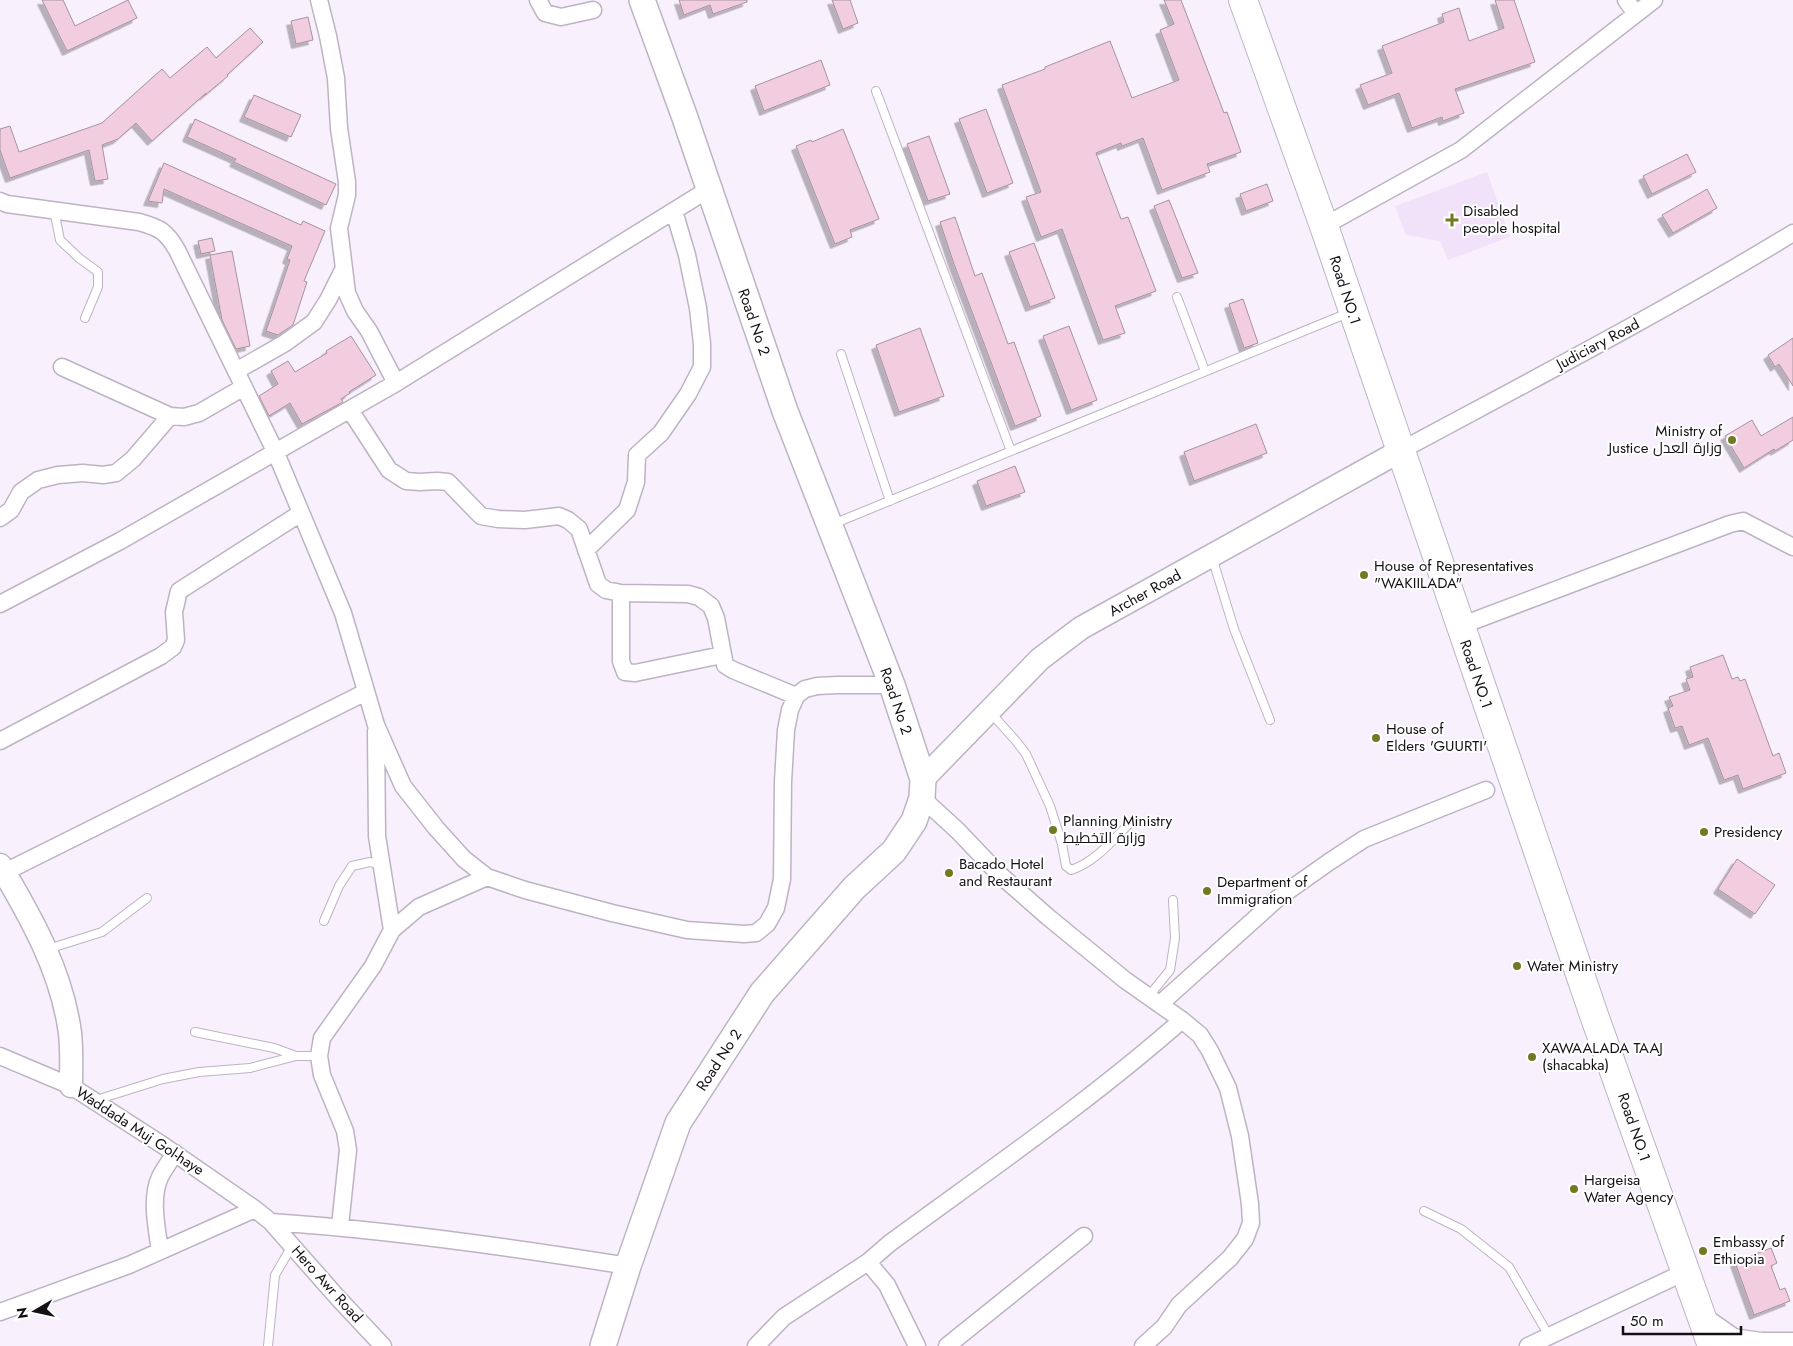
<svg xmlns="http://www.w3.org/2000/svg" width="1793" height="1346" viewBox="0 0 1793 1346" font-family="Jost,Cairo,sans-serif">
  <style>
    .built { fill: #f2e2f9 }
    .building { fill: #f1cddf; stroke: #a6939c; filter: url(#shadow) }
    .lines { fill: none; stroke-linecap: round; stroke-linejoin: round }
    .lane-casing { stroke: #beb3c3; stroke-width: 10 }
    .street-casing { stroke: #beb3c3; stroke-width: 19 }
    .secondary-casing { stroke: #beb3c3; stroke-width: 25 }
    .primary-casing { stroke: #beb3c3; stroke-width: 28 }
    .highway-casing { stroke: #beb3c3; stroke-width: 30 }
    .lane { stroke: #fff; stroke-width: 8 }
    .street { stroke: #fff; stroke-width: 16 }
    .secondary { stroke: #fff; stroke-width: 22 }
    .primary { stroke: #fff; stroke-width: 25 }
    .highway { stroke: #fff; stroke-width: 28 }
    .poi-dot { fill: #727923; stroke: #fff; stroke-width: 2 }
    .labels { text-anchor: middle; stroke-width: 4; stroke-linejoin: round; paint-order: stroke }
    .poi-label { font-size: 15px; fill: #141015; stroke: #fff; text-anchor: start }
    .street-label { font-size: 15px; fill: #141015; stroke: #fff }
  </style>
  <defs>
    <filter id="shadow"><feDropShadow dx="-4.5" dy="4.5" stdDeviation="0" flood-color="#0004"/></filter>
  </defs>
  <rect width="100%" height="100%" fill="#f9f0fe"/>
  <path class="built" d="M1487 172 1510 237 1448 260 1440 241 1406 235 1395 206Z"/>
  <path class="building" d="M42 0H63L75 26 128 0 137 18 67 51Z
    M679 0H747V2L713 14 710 5 684 15Z
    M832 0H850L858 23 843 29Z
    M1164 0H1181L1224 113 1227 112 1241 152 1207 164 1210 172 1162 190 1143 138 1122 146 1121 143 1096 153 1121 219 1128 217 1156 291 1115 306 1125 333 1103 340 1062 229 1041 237 1026 197 1041 192 1002 85 1045 69V67L1110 41 1132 98 1179 80 1160 30 1174 24Z
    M1495 0H1514L1535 62 1455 89 1464 113 1443 121 1442 117 1412 128 1399 93 1368 105 1360 85 1392 73 1382 46 1444 22 1442 14 1459 8 1469 41 1504 28Z
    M308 17 313 40 296 44 291 21Z
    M250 28 263 42 227 75 228 76 204 96 206 93 152 141 136 123 118 139 102 145 108 179 95 181 89 150 10 178 0 150V129L10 126 19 152 102 123 162 69 170 78 207 47 216 58Z
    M821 60 830 85 764 111 755 86Z
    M254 95 301 115 291 137 244 117Z
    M986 109 1013 183 987 193 959 119Z
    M195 119 336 184 326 205 234 162 236 159 187 137Z
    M843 129 879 219 850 230 852 237 835 244 796 146 811 140 812 142Z
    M929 136 950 194 928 201 907 144Z
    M1687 154 1696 172 1652 194 1643 176Z
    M164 163 301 225 303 221 325 231 304 281 307 282 293 325 278 335 266 331 290 260 287 259 292 246 164 189 162 203 148 201Z
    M1267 184 1273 201 1246 211 1240 194Z
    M1707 189 1717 208 1673 233 1662 215Z
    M1169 200 1198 273 1182 278 1154 206Z
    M955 217 975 276 982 273 1008 344 1014 342 1041 416 1015 426 954 264 940 222Z
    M212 238 215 251 201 254 198 241Z
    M1034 243 1055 298 1030 307 1009 252Z
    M232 251 250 346 236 349 222 320 210 255Z
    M1243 299 1258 343 1244 348 1229 304Z
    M1069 326 1097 400 1071 410 1043 336Z
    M920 328 944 396 899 412 876 345Z
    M351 336 376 375 349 392 350 393 341 399 343 402 302 424 290 403 269 416 259 396 278 384 271 371 288 361 295 372 327 353 326 351Z
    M1793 338V386L1779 364 1775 367 1768 355Z
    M1793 417V440L1775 451 1774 449 1744 468 1725 436 1752 420 1761 436Z
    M1256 424 1267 453 1194 481 1184 452Z
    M1015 466 1025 492 986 506 977 481Z
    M1723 655 1732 679 1738 677 1740 681 1745 679 1773 756 1779 753 1786 773 1743 789 1738 775 1724 780 1708 738 1689 745 1682 726 1675 728 1668 708 1673 706 1669 697 1690 690 1686 679 1693 677 1690 667Z
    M1737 859 1775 885 1755 914 1718 889Z
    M1771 1248 1777 1263 1771 1266 1780 1290 1785 1288 1790 1301 1754 1315 1735 1262Z"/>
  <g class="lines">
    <g class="lane-casing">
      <path id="lane" d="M876 91 1011 451
        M54 210 60 240 79 258 98 272V287L85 318
        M1177 297 1205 371
        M841 354 890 501
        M833 524 1348 313
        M1212 557 1234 629 1270 720
        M990 712 1016 741 1026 754 1050 806 1062 844 1066 866 1071 870C1095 862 1112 841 1130 823
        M324 921 339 886 352 866 370 862 380 865
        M48 949 102 932 147 898
        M1149 996 1170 970 1175 938 1173 900
        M195 1032 274 1048 296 1056H319
        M96 1100 163 1079 199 1072 250 1068 296 1056
        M1424 1211 1461 1229 1509 1267 1549 1336
        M268 1346 275 1275 292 1246"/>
    </g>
    <g class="street-casing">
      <path id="street" d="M319 0 328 36 336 78 339 128 347 182V195L339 228 347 293 355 311 369 331 396 383
        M538 0 545 13 561 17 593 10
        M1626 0 1636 14
        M0 201 7 204 139 222C160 228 166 231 177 250L276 453 343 613 376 725 403 786 436 828 464 859 487 877 525 890 612 913 687 930 744 934 756 933 767 924 776 908 782 879 783 782 786 730 790 710 796 696 805 689 817 686 838 685H892
        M1324 226 1461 150 1654 0
        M62 367 170 416 184 417 199 413 244 387
        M236 371 285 343 314 322 328 300 343 270
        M350 410 389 470 406 481 420 482 437 481 448 482 481 516 498 519 525 520 559 516 568 520 579 529 598 584 606 590 621 593 688 594 699 597 711 606 716 618 725 665 733 670 796 696
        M1400 451C1532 380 1665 311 1793 233
        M0 518 11 510 21 492 38 480 58 475 83 473 103 475 116 473 133 459 170 416
        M586 550 627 510 636 482 637 455 661 433 688 394 702 367V344L698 308 687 255 674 211
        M621 593V661L625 672 635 673 722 655
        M0 604 120 541 396 383 709 189
        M1460 626 1730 524 1743 521 1793 547
        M376 731 377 836 392 930
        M0 741 161 656 173 647 176 640 174 612 179 591 301 513
        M922 798 958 831 999 874 1048 917 1125 980 1182 1020 1200 1035 1210 1051 1228 1088 1240 1136 1250 1204 1251 1223 1245 1239 1230 1258 1179 1305 1164 1327 1143 1346
        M5 872 366 692
        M1160 1004 1278 898 1329 862 1364 839 1486 790
        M0 1056 71 1086 164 1146 255 1209 271 1222 338 1298 383 1346
        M271 1222C391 1230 510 1247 628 1266
        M340 1226 348 1150 345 1131 322 1075 319 1056 322 1038 373 966 392 930 419 907 487 877
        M160 1251C157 1229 150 1198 160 1177 164 1169 170 1161 175 1153
        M868 1262 887 1285 917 1346
        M0 1312 129 1265 255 1209
        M756 1346 784 1317 868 1262 890 1243C988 1171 1090 1101 1182 1020
        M947 1346 1084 1236
        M1528 1346 1685 1272"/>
    </g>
    <g class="secondary-casing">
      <path id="secondary" d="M923 779 1040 659 1081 628 1400 451
        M0 865C31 917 62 972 70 1033 72 1050 71 1068 71 1086
        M1703 1319 1733 1340 1761 1344H1793"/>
    </g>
    <g class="primary-casing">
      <path id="primary" d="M603 1346 628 1266 678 1123 762 993 854 888 894 851 914 821 922 798 923 779 892 685 785 411 684 115 642 0"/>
    </g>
    <g class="highway-casing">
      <path id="highway" d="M1243 0 1324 226 1595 1018 1712 1346"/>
    </g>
    <use href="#lane" class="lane"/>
    <use href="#street" class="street"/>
    <use href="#secondary" class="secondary"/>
    <use href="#primary" class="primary"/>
    <use href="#highway" class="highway"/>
  </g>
  <g class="poi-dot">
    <path d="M1449.5 212.5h5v5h5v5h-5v5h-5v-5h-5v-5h5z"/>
    <circle cx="1732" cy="440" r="5"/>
    <circle cx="1364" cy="575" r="5"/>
    <circle cx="1376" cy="738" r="5"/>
    <circle cx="1053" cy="830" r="5"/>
    <circle cx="1704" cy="832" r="5"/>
    <circle cx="949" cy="873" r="5"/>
    <circle cx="1207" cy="891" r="5"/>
    <circle cx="1517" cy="966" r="5"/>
    <circle cx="1532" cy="1057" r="5"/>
    <circle cx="1574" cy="1189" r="5"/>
    <circle cx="1703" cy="1251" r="5"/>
  </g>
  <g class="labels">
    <g class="poi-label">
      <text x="1463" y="216">Disabled<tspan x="1463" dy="17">people hospital</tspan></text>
      <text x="1722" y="436" text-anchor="end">Ministry of<tspan x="1722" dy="17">Justice وزارة العدل</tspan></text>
      <text x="1374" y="571">House of Representatives<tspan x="1374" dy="17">"WAKIILADA"</tspan></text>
      <text x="1386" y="734">House of<tspan x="1386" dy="17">Elders 'GUURTI'</tspan></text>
      <text x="1063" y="826">Planning Ministry<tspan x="1063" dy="17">وزارة التخطيط</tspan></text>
      <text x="1714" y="837">Presidency</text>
      <text x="959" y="869">Bacado Hotel<tspan x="959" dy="17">and Restaurant</tspan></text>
      <text x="1217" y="887">Department of<tspan x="1217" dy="17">Immigration</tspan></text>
      <text x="1527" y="971">Water Ministry</text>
      <text x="1542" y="1053">XAWAALADA TAAJ<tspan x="1542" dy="17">(shacabka)</tspan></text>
      <text x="1584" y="1185">Hargeisa<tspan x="1584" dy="17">Water Agency</tspan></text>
      <text x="1713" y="1247">Embassy of<tspan x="1713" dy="17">Ethiopia</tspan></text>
    </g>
    <g class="street-label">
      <text transform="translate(1345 290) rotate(72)" y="5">Road NO.1</text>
      <text transform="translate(754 322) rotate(71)" y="5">Road No 2</text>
      <text transform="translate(1598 344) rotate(-28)" y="5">Judiciary Road</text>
      <text transform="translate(1145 593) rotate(-29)" y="5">Archer Road</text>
      <text transform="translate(1476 674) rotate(71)" y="5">Road NO.1</text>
      <text transform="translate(896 701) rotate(71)" y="5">Road No 2</text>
      <text transform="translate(719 1060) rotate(-57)" y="5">Road No 2</text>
      <text transform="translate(1634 1127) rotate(71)" y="5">Road NO.1</text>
      <text transform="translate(140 1131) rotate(33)" y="5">Waddada Muj Gol-haye</text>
      <text transform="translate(327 1284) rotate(48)" y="5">Hero Awr Road</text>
    </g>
  </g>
  <g transform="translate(35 1311) rotate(261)" stroke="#ffffff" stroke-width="4" paint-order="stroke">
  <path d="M0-4L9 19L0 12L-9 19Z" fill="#141015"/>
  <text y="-8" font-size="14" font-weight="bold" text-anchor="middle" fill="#141015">N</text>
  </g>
  <path d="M1623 1326v8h118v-8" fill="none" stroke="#141015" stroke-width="2.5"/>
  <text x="1630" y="1326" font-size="15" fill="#141015" stroke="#ffffff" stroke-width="4" paint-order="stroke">50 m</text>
</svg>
